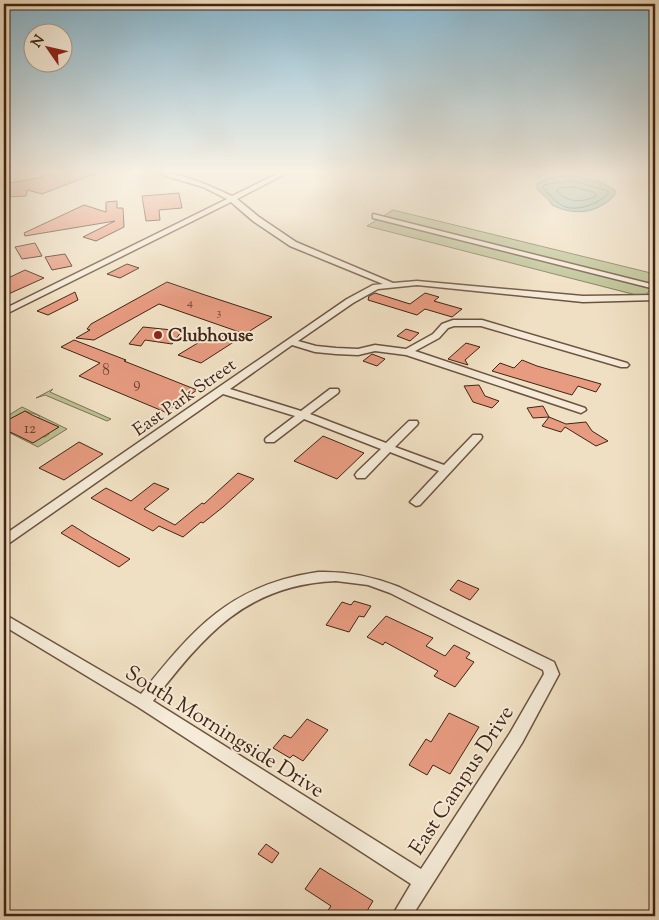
<svg xmlns="http://www.w3.org/2000/svg" width="659" height="920" viewBox="0 0 659 920" font-family="'Sorts Mill Goudy',serif">
  <style>
    .green { fill: #bbc293; stroke: #7e7354 }
    .water { fill: #9bbead; stroke: #778070 }
    .lines { fill: none; stroke-linecap: round; stroke-linejoin: round }
    .shore { stroke: #6e7160; stroke-width: 1 }
    .building { fill: #e79b80; stroke: #412414 }
    .minor-casing { stroke: #6d5340; stroke-width: 3 }
    .minor { fill: #f5ebd8; fill-rule: evenodd }
    .poi-dot { fill: #8f2418; stroke: #f5ebd8; stroke-width: 2 }
    .labels { text-anchor: middle; stroke-width: 4; stroke-linejoin: round; paint-order: stroke }
    .far-number-label { font-size: 12px; fill: #6a422f }
    .number-label { font-size: 15px; fill: #6a422f }
    .poi-label { font-size: 18px; font-weight: bold; fill: #412414; stroke: #f5ebd8; text-anchor: start }
    .street-label { font-size: 18px; fill: #412414; stroke: #f5ebd8 }
    .near-street-label { font-size: 21px; fill: #412414; stroke: #f5ebd8 }
  </style>
  <rect width="100%" height="100%" fill="#f0e0c3"/>
  <filter id="stains"><feTurbulence type="fractalNoise" baseFrequency=".004" numOctaves="4"/><feColorMatrix values="0 0 0 0 .2 0 0 0 0 .09 0 0 0 0 .02 0 0 0 .5 -.17"/></filter>
  <radialGradient id="worn" r=".72"><stop offset=".6" stop-color="#630" stop-opacity="0"/><stop offset="1" stop-color="#630" stop-opacity=".3"/></radialGradient>
  <path class="green" d="M393 210 655 274V284L644 297 367 226Z
    M53 389 50 392 111 419 107 421 45 395 36 398Z
    M22 407 67 429 38 447 4 430V429L12 433 45 437 49 434 47 433 58 427 45 421 43 422 36 419 40 416 25 411 4 424V418Z"/>
  <path class="water" d="M574 176 601 182 615 190V195C597 214 574 216 552 205 549 198 542 195 537 189V184C547 176 562 176 574 176Z"/>
  <g class="lines">
    <path class="shore" d="M574 181 608 191V194C596 205 571 215 557 202 552 198 548 193 543 188L544 185Z
      M573 187 594 192 596 196C582 203 568 203 557 191L559 188Z"/>
  </g>
  <path class="building" d="M54 172 96 173 42 194 27 190 26 196 4 197V184L38 178Z
    M179 193 182 208 159 210 160 220 146 221 142 196Z
    M117 201V208H123L124 227 96 241 83 237 115 221 25 236 24 233 84 205 106 212V202Z
    M35 243 42 256 22 259 15 247Z
    M65 254 72 266 52 270 45 257Z
    M127 264 139 268 120 278 107 274Z
    M25 270 44 278 4 296V280Z
    M167 282 205 295 272 317 245 334 159 304 94 340 76 338 90 330 87 329 91 324Z
    M75 292 78 300 48 315 37 311Z
    M375 293 410 304 425 293 439 297 434 301 462 309 452 317 425 309 417 315 368 300 369 296Z
    M143 327 182 331 172 344 145 340 141 346 129 344Z
    M406 329 419 333 410 341 397 336Z
    M211 335 240 338 201 363 178 355Z
    M74 340 126 360 124 361 197 390 165 412 79 376 100 363 61 347Z
    M466 343 480 347 465 360 468 365 448 359Z
    M372 354 385 359 377 366 363 361Z
    M522 360 537 366 601 384 596 392 578 386 572 395 492 371 500 363 514 368Z
    M479 385 485 396 499 401 492 408 473 402 464 386Z
    M543 406 549 417 533 418 527 408Z
    M25 411 32 415 59 427 33 443 4 429V422Z
    M549 417 566 424 586 422 592 431 608 441 596 446 565 427 561 432 542 426Z
    M323 436 364 453 337 479 294 461Z
    M79 442 103 454 64 480 39 468Z
    M238 473 254 479 223 507 203 523 201 522 183 537 159 526 153 531 91 498 106 488 131 501 154 483 169 489 144 509 175 525 202 503 204 504Z
    M72 525 91 537 130 559 119 567 61 533Z
    M458 580 479 589 470 600 450 590Z
    M354 601 371 606 364 617 359 616 349 632 326 625 342 602 351 605Z
    M386 616 433 638 426 646 445 656 454 645 470 653 466 658 474 662 455 687 434 676 438 671 385 642 383 645 367 637Z
    M449 713 479 727 450 774 433 765 427 775 409 765 426 739 431 742Z
    M307 719 328 730 303 761 293 755 290 758 273 748 284 735 291 738Z
    M266 844 279 853 272 863 258 854Z
    M320 868 373 901 364 916H324L331 906 305 889Z"/>
  <g class="lines">
    <g class="minor-casing">
      <path id="minor" d="M153 172C180 172 208 185 232 196L281 172H289L237 199 259 217 296 242 393 283 417 281 583 296 655 295V300L583 302 417 285 378 289 353 303 298 341 316 346 336 348 358 349 375 345 406 349 433 334 442 324 453 320H482L627 363 629 365 627 367H621L481 326H454L448 328 439 338 415 351 585 408 586 410 581 413 406 355 375 351 358 355 336 354 315 352 292 345 230 389 301 411 330 389H338L339 391 338 393 310 414 386 443 409 421H417L418 423 417 425 395 447 444 465 473 435H481L482 437 481 439 420 505 416 506 410 502 439 471 390 452 365 478H357L355 475 357 472 381 449 304 419 274 442H266L265 440 266 438 295 416 223 394 8 544 4 545V535L347 299 373 285 383 284 290 246 253 221 231 202 4 315V309L227 199 203 187Z
        M373 214 655 285V289L373 218Z
        M318 572C347 571 372 576 399 587L554 662 559 674 522 743 412 916H392L411 884 138 707 4 626V614L141 694C194 628 230 585 318 572ZM336 581 368 585 390 593 543 670 544 674 510 733 421 869 153 701C205 635 245 585 336 581Z"/>
    </g>
    <use href="#minor" class="minor"/>
  </g>
  <linearGradient id="sky" x2="0" y2="1"><stop stop-color="#89b8d0"/><stop offset="0.57" stop-color="#f8f1e4"/><stop offset="1" stop-color="#f8f1e4" stop-opacity="0"/></linearGradient>
  <rect width="659" height="301" fill="url(#sky)"/>
  <circle class="poi-dot" cx="158" cy="335" r="5"/>
  <g class="labels">
    <g class="far-number-label">
      <text x="190" y="306">4</text>
      <text x="219" y="316">3</text>
    </g>
    <g class="number-label">
      <text x="106" y="375">8</text>
      <text x="137" y="388">9</text>
      <text x="30" y="433">12</text>
    </g>
    <g class="poi-label">
      <text x="168" y="341">Clubhouse</text>
    </g>
    <g class="street-label">
      <text transform="translate(184 397) rotate(-35)" y="6">East Park Street</text>
    </g>
    <g class="near-street-label">
      <text transform="translate(225 731) rotate(32)" y="7">South Morningside Drive</text>
      <text transform="translate(461 780) rotate(-57)" y="7">East Campus Drive</text>
    </g>
  </g>
  <rect width="659" height="920" fill="none" stroke="#f0e0c3" stroke-width="20"/>
  <rect x="5" y="5" width="649" height="910" fill="none" stroke="#412414" stroke-width="2.5"/>
  <rect x="10" y="10" width="639" height="900" fill="none" stroke="#412414"/>
  <g transform="translate(48 48) rotate(304)"><circle r="24" fill="#f5ebd8" stroke="#ad9b8a"/>
  <path d="M0-4L9 19L0 12L-9 19Z" fill="#8f2418"/>
  <text y="-8" font-size="14" font-weight="bold" text-anchor="middle" fill="#412414">N</text>
  </g>
  <rect width="100%" height="100%" filter="url(#stains)"/>
  <rect width="100%" height="100%" fill="url(#worn)"/>
</svg>
